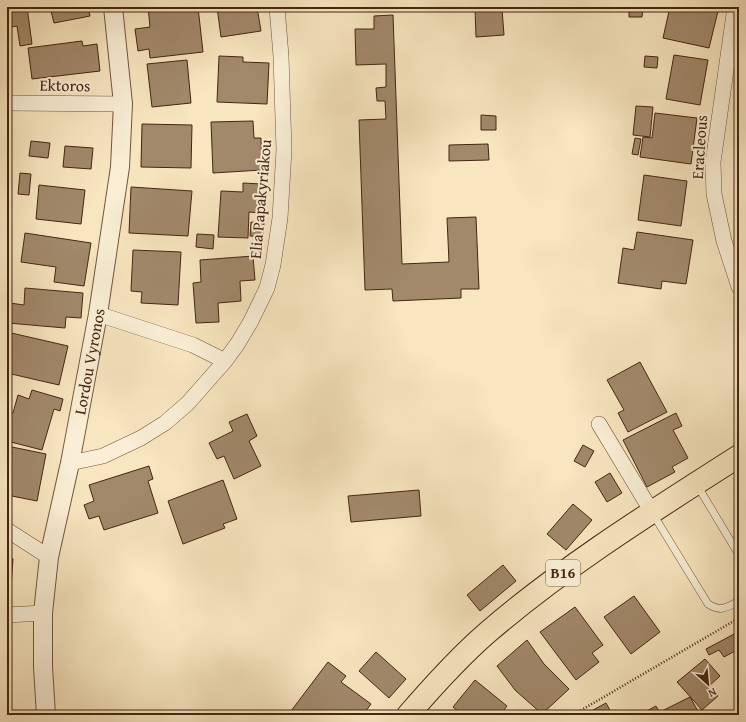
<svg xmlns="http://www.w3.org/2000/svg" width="746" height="722" viewBox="0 0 746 722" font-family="'Gentium Book Plus',serif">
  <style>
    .building { fill: #a2896c; stroke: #452511 }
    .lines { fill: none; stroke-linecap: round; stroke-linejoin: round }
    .service-casing { stroke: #72553d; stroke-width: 8 }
    .minor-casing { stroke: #72553d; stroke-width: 16 }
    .tertiary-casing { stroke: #72553d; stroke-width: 20 }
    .primary-casing { stroke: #452511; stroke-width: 24 }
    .path { stroke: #452511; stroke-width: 2.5; stroke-dasharray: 1 2; stroke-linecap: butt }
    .service { stroke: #faefd6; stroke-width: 7 }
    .minor { stroke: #faefd6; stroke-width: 15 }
    .tertiary { stroke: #faefd6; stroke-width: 18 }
    .primary { stroke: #f8e6c0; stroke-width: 22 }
    .labels { text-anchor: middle; stroke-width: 4; stroke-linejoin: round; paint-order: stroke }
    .shield { fill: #faefd6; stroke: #7b624c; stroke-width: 1 }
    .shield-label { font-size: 15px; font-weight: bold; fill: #452511 }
    .street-label { font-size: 16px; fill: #452511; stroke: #faefd6 }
  </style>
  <rect width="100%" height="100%" fill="#f8e6c0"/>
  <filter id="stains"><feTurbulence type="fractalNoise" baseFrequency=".005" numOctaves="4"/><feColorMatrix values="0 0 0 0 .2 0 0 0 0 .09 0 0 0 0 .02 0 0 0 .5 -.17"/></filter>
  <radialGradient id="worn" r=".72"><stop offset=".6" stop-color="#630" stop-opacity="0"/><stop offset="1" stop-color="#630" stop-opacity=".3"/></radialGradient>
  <path class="building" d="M7 7H13V8L27 7 32 44 20 46 17 26 7 28Z
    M50 7H88L90 16 54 23Z
    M148 7H198L203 52 150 58 149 49 138 51 135 29 150 27Z
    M217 7H257L261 31 221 37Z
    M475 7H530L502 9 504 35 476 37Z
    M629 7 643 8 642 17H629Z
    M670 7H719L709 48 663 38Z
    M393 15 402 264 449 262 447 218 476 217 479 289H461V298L393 301 392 289 365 290 359 120 386 119 385 101H377L376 88 386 87V64L356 65 355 29H374V16Z
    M82 41 83 46 97 44 100 71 32 79 28 48Z
    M10 46 11 78H7V47Z
    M674 55 708 60 700 105 666 99Z
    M219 56 243 57V62L269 63 267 104 217 102Z
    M645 56 658 57 657 68 644 67Z
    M187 60 191 103 152 107 147 64Z
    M636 106 653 107 650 137 633 135Z
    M655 113 697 118 691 164 640 157 643 137 652 138Z
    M481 115 496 116V130H481Z
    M253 121 254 138H261L262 170 213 173 211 122Z
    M142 124 192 125 191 168 141 167Z
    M7 128H11V178H7Z
    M635 138 641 139 638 155 632 154Z
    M31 141 50 143 48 158 29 156Z
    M488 144 489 160 449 161V145Z
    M65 146 93 148 91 169 63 167Z
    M20 173 31 174 29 195 18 194Z
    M644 175 687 181 681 226 638 220Z
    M243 183 261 184 259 213 249 212 248 238 218 237 221 191 243 192Z
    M39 185 85 190 81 224 36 219Z
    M131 187 192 191 188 236 129 233Z
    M7 192H10V218H7Z
    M251 222 264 223 263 237 250 236Z
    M637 232 693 240 686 284 662 281 661 289 618 283 623 248 634 250Z
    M25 233 91 243 84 286 54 282 56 267 21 262Z
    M197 234 214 235 213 249 196 247Z
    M133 250 181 252 178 305 141 303 142 292 131 291Z
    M253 256 255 280 240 281 241 301 218 303 219 322 196 323 193 283 201 282 200 260Z
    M25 288 83 293 81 318 66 317 65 328 8 323 10 303 24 305Z
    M7 332 68 346 59 385 7 373Z
    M640 362 667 412 628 432 618 413 624 410 607 380Z
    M32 390 63 399 60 411 54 409 42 450 7 441V416L8 411 13 413 18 395 29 399Z
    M676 413 682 426 673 430 688 458 672 467 675 472 647 487 623 440Z
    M247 414 257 436 249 441 261 466 234 479 224 456 217 459 209 443 233 431 229 422Z
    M583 445 594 451 585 467 574 461Z
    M7 446 46 454 37 501 7 495Z
    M149 466 153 479 148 481 158 513 104 530 99 516 89 519 84 505 94 501 89 485Z
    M610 473 622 493 607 502 595 482Z
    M223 480 237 519 223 524 225 528 183 544 168 501Z
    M419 490 421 516 351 522 348 496Z
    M573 504 592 520 566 550 547 534Z
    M7 558 13 559 11 586H7Z
    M503 565 516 581 480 611 467 595Z
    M634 596 660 632 631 654 604 617Z
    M575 607 603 645 592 653 599 662 576 680 540 632Z
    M736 633 739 638V649L724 657 719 650 709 655 706 649Z
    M527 640 544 664 569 689 542 714 515 690 497 666Z
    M376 652 406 679 389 698 359 671Z
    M705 659 720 676 709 686 718 696 702 710 677 682Z
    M328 662 346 676 341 682 371 704 363 715H288Z
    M475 680 507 706 500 715H463L453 707Z
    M690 697 700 715H661L660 712Z
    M606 703 612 714 611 715H584Z
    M656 706 661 715H644L643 713Z"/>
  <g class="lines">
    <g class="service-casing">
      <path id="service" d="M697 485 739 555
        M653 514 708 604C721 612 726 608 739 601"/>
    </g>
    <g class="minor-casing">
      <path id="minor" d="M735 7 713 162 714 194 724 241 739 287
        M7 103 123 104
        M98 314 193 345 225 361
        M599 424 652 512
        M70 463 103 456 141 438 165 423 188 403 225 361 238 343 251 321 267 288 273 265 280 218 284 150 281 56 277 7
        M7 530 49 557
        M7 615 43 613"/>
    </g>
    <g class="tertiary-casing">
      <g id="tertiary">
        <path id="s1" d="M46 715 43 667V613L49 557 70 463 98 314 120 167 123 104 113 7"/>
      </g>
    </g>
    <g class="primary-casing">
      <path id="primary" d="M408 715C433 686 459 657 488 632 566 565 653 511 739 456"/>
    </g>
    <path class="path" d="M573 715 739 618"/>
    <use href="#service" class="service"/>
    <use href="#minor" class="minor"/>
    <use href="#tertiary" class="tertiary"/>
    <use href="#primary" class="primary"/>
  </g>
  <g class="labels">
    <rect class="shield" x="546" y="560" width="34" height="26" rx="3"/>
    <g class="shield-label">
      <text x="563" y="578">B16</text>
    </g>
    <g class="street-label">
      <text transform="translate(65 85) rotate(1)" y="6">Ektoros</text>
      <text transform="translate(699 147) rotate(-86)" y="6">Eracleous</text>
      <text transform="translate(260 199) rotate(-85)" y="6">Elia Papakyriakou</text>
      <text dy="6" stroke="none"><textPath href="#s1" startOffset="358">Lordou Vyronos</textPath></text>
    </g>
  </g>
  <rect width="746" height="722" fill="none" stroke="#f8e6c0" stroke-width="24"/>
  <rect x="8" y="8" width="730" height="706" fill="none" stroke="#452511" stroke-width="2"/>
  <rect x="12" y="12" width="722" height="698" fill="none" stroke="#452511"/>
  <g transform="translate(708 684) rotate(153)" stroke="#faefd6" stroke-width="3" paint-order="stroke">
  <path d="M0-3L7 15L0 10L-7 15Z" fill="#452511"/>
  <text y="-6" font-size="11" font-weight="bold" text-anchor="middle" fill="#452511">N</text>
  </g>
  <rect width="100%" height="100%" filter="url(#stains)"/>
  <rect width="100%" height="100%" fill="url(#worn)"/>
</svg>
